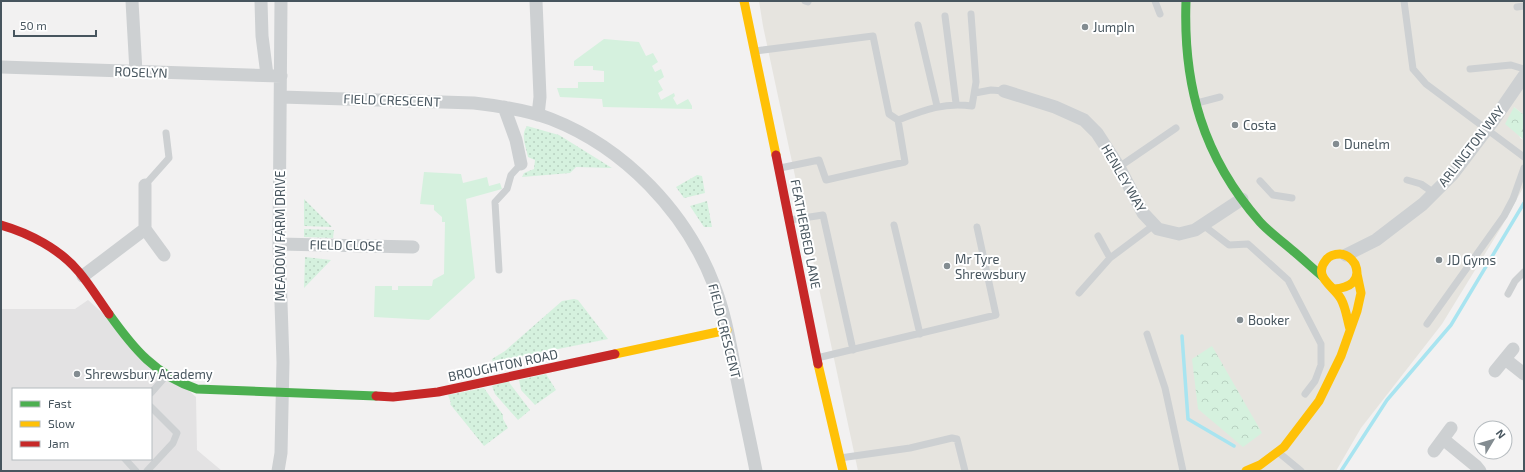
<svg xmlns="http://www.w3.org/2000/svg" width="1525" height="472" viewBox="0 0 1525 472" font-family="'Exo 2',sans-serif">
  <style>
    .commercial { fill: #e6e4df }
    .education { fill: #e3e2e3; fill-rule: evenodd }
    .grass { fill: url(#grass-dots) }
    .forest { fill: url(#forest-crowns) }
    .garden { fill: #d5f1de }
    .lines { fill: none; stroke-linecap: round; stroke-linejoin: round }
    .stream { stroke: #a8e4f0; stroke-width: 3.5 }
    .lane { stroke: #cdd0d2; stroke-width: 7 }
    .street { stroke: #cdd0d2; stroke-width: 13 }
    .fast { stroke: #4caf50; stroke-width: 9 }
    .slow { stroke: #ffc107; stroke-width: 9 }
    .jam { stroke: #c62828; stroke-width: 9 }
    .poi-dot { fill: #838c91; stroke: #fff; stroke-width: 1.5 }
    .labels { text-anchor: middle; stroke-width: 4; stroke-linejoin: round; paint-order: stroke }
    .poi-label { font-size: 13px; fill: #47555e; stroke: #fff; text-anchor: start }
    .street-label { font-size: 13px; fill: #47555e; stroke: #fff }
  </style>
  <defs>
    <pattern id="grass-dots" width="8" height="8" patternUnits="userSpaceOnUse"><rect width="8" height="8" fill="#d5f1de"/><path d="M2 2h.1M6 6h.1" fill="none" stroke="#b8d1c1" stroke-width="1.8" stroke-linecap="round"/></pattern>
    <pattern id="forest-crowns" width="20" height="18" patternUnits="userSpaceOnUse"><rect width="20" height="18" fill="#d5f1de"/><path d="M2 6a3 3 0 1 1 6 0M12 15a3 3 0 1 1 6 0" fill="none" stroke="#b8d1c1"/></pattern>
  </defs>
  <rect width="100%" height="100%" fill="#f2f1f1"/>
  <path class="commercial" d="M759 1H1524V115L1514 107 1520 138 1524 140V186L1502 226 1442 324 1361 428 1336 471H858L763 26Z"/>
  <path class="education" d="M88 300 196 397 197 450 222 471H1V309H75ZM13 389H151V459H13Z"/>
  <path class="grass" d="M527 126 559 135 612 168 576 167 570 173 522 177 524 173 534 169 535 160 528 157C526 146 520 135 527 126Z
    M697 175 702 176 705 193 684 198 676 187Z
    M304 199 332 227 304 226Z
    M707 201 712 227H704L690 206Z
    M304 229 334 230 333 238 304 237Z
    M305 257 331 260 304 288Z
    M574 299 578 300 608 339 493 362 492 359 505 351 562 301Z
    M546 374 556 390 535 405 521 390 519 380Z
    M508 381 530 410 518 420 495 394 492 386Z
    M484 388 503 415V419L508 428 484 446 450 404 451 403 448 395Z"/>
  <path class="forest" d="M1514 107 1524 115V140L1505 124Z
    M1212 346 1262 433 1243 447 1198 409 1192 359Z"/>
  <path class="garden" d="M604 39 639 42 646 56 653 53 658 62 652 66 655 72 661 69 664 77 658 81 663 90 658 93 661 100 674 93 675 96 673 98 677 105 688 99 692 106V109L603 107 602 99 560 97 557 88H578V82H604V71L593 70V66H574V61Z
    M424 172 461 174 463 183 487 177 489 186 500 183 502 189 466 199 475 278 429 320 374 317 375 286H392V290H398V286H432L433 280 444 274 445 222H442V217L434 210V205L420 204Z"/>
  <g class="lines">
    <path class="stream" d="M1182 336 1188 419 1234 446
      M1341 471 1387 400 1451 325 1524 203"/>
    <path class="lane" d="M805 1 808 2
      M1155 1 1160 14
      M1404 1 1413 69 1426 84 1524 157
      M1517 7 1524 6
      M945 16 956 103
      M918 25 937 106
      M755 51 873 36 889 114 898 120 905 162 826 180 819 160 780 168
      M1470 69 1511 65 1524 69
      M975 93 991 90 1004 91
      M1197 103 1220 97
      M898 120C924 110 944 102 972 106L976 82 971 14
      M1119 167 1176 128
      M1407 180 1421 184 1434 193
      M1260 181 1273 195 1292 198
      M145 185 169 158 166 133
      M790 220 823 215 853 350
      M894 225 920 334
      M1203 225 1229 245 1248 244 1288 280 1321 344V365L1315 381 1305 394
      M1098 236 1110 258
      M499 270 495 202 507 189 511 175 521 164
      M1079 293 1110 258 1154 225
      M1508 294 1515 281 1524 272
      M1427 324 1504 216 1513 199 1524 168
      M1147 334 1165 388 1183 471
      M817 358 996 315 977 227
      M151 393 165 377
      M1278 452 1301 471
      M840 458 910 448 952 438 957 439 965 471
      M125 459 136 471
      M147 471 173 443 177 433 151 407"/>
    <path class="street" d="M132 1 136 72
      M261 1 262 36 267 75
      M536 1 540 97 538 115
      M1 67 281 76
      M1004 91 1055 107 1084 120 1097 133 1119 167 1143 213 1158 229 1179 234 1195 230 1242 199
      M281 97 474 103C500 106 527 110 551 119 625 148 686 212 714 285 724 310 729 338 734 364 741 400 749 435 756 471
      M504 107 516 140 521 164
      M145 229 164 255
      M279 244 413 247
      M1346 255 1376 240 1423 204 1452 175 1493 121 1524 76
      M83 276 145 229V185
      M1505 359 1524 374
      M1495 371 1513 349
      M1443 439 1476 466 1480 471
      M1434 451 1451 428
      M278 471 281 453 283 362 279 244 281 1"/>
    <path class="fast" d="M1186 1C1183 86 1203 157 1260 222 1270 233 1282 241 1292 250 1302 258 1312 268 1322 276
      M109 314C134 349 155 375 197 389L376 396"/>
    <path class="slow" d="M744 1 776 155
      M1334 289C1349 288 1362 281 1355 264 1351 258 1347 254 1340 254 1334 254 1329 256 1326 260 1312 277 1334 286 1341 299 1346 308 1347 319 1350 329
      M615 354 727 330
      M818 364 843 471
      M1246 471 1260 465 1284 447 1319 401 1341 356 1357 311 1361 293 1357 274"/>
    <path class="jam" d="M776 155 818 364
      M1 225C29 233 60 249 79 272 90 285 99 300 109 314
      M376 396 393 397 438 392 615 354"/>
  </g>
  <g class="poi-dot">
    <circle cx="1085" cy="27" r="4"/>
    <circle cx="1235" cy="125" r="4"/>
    <circle cx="1336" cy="144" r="4"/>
    <circle cx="1439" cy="260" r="4"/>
    <circle cx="947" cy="266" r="4"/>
    <circle cx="1240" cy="320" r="4"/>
    <circle cx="77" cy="374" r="4"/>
  </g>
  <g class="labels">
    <g class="poi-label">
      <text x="1093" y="32">JumpIn</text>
      <text x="1243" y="130">Costa</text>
      <text x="1344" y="149">Dunelm</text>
      <text x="955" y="264">Mr Tyre<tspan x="955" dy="15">Shrewsbury</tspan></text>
      <text x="1447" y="265">JD Gyms</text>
      <text x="1248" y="325">Booker</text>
      <text x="85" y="379">Shrewsbury Academy</text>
    </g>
    <g class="street-label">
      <text transform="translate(141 72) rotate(2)" y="5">ROSELYN</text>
      <text transform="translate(392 100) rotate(2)" y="5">FIELD CRESCENT</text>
      <text transform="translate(1471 146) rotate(-52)" y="5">ARLINGTON WAY</text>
      <text transform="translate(1124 178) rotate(60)" y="5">HENLEY WAY</text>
      <text transform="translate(806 234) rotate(79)" y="5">FEATHERBED LANE</text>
      <text transform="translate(280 236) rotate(-90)" y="5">MEADOW FARM DRIVE</text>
      <text transform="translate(346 245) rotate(1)" y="5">FIELD CLOSE</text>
      <text transform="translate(725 331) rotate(76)" y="5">FIELD CRESCENT</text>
      <text transform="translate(503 365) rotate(-12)" y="5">BROUGHTON ROAD</text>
    </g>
  </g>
  <rect width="1525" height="472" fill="none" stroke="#47555e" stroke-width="4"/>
  <rect x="12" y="388" width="140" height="72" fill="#ffffff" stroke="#b5bbbf"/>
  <rect x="20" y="401" width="20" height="6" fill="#4caf50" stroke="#b5bbbf"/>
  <text x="48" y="408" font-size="12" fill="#47555e">Fast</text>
  <rect x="20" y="421" width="20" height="6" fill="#ffc107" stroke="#b5bbbf"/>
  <text x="48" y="428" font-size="12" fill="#47555e">Slow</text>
  <rect x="20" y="441" width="20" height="6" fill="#c62828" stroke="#b5bbbf"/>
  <text x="48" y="448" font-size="12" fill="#47555e">Jam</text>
  <g transform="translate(1493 440) rotate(52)"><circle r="19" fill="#ffffff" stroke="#b5bbbf"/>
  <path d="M0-3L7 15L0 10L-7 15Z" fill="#838c91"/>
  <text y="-6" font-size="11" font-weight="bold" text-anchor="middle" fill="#47555e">N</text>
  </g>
  <path d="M14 30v6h82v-6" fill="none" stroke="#47555e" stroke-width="2"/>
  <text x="20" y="30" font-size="12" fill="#47555e" stroke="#ffffff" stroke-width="3" paint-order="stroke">50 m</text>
</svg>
